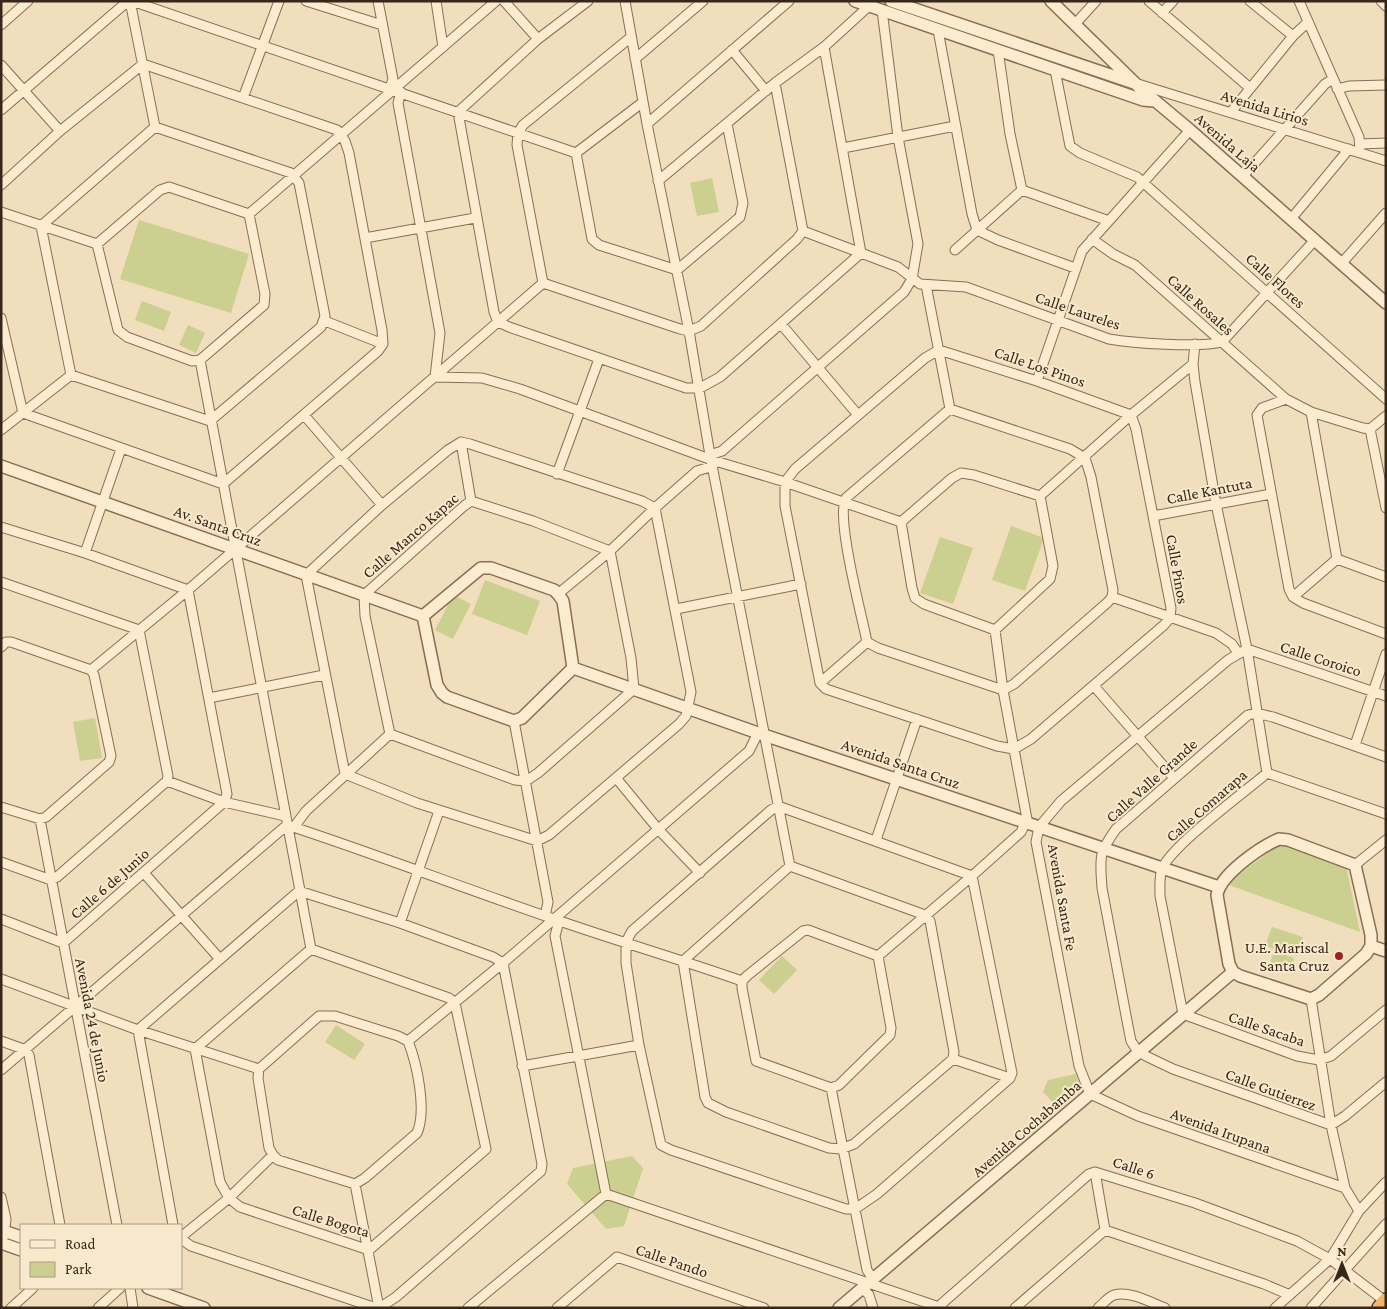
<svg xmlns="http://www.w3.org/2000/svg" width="1387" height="1309" viewBox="0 0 1387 1309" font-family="'Crimson Pro',serif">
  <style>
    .green { fill: #cbcf90 }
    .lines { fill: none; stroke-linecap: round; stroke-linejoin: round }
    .minor-casing { stroke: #896e54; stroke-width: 11 }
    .tertiary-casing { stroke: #896e54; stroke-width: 14 }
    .trunk-casing { stroke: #563c29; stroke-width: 18 }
    .minor { stroke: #fbeccf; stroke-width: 9 }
    .tertiary { stroke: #fbeccf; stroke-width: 11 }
    .trunk { stroke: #f0b66a; stroke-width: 15 }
    .poi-dot { fill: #9d2027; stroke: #f8e9cc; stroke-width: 2 }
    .labels { text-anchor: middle; stroke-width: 4; stroke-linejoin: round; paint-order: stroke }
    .street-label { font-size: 16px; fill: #37271a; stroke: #f8e9cc }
    .poi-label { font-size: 16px; fill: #37271a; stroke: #f8e9cc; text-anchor: end }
  </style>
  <rect width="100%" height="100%" fill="#f1debc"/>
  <path class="green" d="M712 178 719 212 697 216 690 183Z
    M139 220 249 254 231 313 120 279Z
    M142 301 171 312 164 331 135 320Z
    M188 325 205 333 196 353 179 345Z
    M1011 526 1044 538 1025 591 992 580Z
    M940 537 973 548 953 604 920 593Z
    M485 580 540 601 527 635 472 614Z
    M453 595 471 604 453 639 435 630Z
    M95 718 102 758 80 761 73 722Z
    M1281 843 1346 866 1360 932 1229 885 1230 881Z
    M1272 927 1303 937 1297 956 1265 946Z
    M1274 951 1294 958 1290 970 1270 963Z
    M782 956 797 970 774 994 759 980Z
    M336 1025 365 1044 354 1060 325 1042Z
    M1076 1074 1081 1089 1060 1110 1043 1092 1048 1080Z
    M632 1156 643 1168 624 1226 606 1229 567 1184 573 1168Z"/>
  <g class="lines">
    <g class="minor-casing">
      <path id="minor" d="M130 1 155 127
        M132 1 576 153
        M306 1 382 25
        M378 1 393 79 390 88
        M436 1 443 47
        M504 1 538 39
        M588 1 538 39 458 112 494 312 498 322 509 327 686 388H700L720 377 861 253 824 47
        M625 1 647 124 689 331 710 455 790 866
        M1149 1 1250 88
        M1250 1 1293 36
        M1299 1 1359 137 1360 152
        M1381 1 1386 6
        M1162 13 1173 1
        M1076 23 1096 1
        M1 25 28 1
        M938 30 972 214 977 230 998 240 1075 268
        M732 50 766 91
        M998 50 1010 134 1022 190 1109 221
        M635 59 703 1
        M1 65 60 131
        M1055 70 1070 146 1080 153 1137 177 1386 399
        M1138 84 1386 161
        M1337 89 1349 86 1386 85
        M401 92 398 103 440 333 435 377
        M243 98 279 1
        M643 102 576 153 592 239 599 245 677 270 740 217 743 203 727 124
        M1 110 128 1
        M1231 112 1293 36 1308 22
        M647 124 789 1
        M155 127 291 173 299 183 325 316 321 327 210 421 71 375 41 226Z
        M1361 144 1386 143
        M843 148 955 126
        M1243 176 1325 84 1333 79
        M658 181 775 83 824 47 869 6
        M1 185 60 131 143 64 337 130 345 141 349 153 382 330 383 344 378 351 223 484 23 413 1 318
        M169 187 249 214 265 294 264 305 200 360 192 361 127 337 118 330 97 244 160 190Z
        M1 212 97 244
        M249 214 496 1
        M1291 219 1349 149
        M803 231 898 267 920 284 966 287 1109 339C1132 343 1199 348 1222 342L1314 241
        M365 238 475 218
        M1092 239 1113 254 1135 265 1286 399 1311 412 1363 428 1370 429 1386 416
        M955 250 1022 190
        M1341 264 1386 213
        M543 283 680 329 689 331 701 326 797 239 803 231 775 83
        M543 283 517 145 518 133 523 125 631 37
        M926 285 950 409
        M325 321 383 344
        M781 324 858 415
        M1195 344 1193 364 1195 382 1216 504 1247 649 1267 773
        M939 350 1037 381 1131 415 1136 429 1171 608 1170 618 1164 625 1031 739 1014 749 997 746 826 689 820 683 785 506V482L795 469 925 358Z
        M200 360 311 949
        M435 377 482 378 520 389 712 460 785 482 901 522
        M1037 381 1082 251 1190 130
        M1286 399 1262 408 1257 415 1289 589 1293 597 1303 603 1386 634
        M950 409 1070 449 1085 458 1091 477 1113 590 1112 597 1108 602 1014 684 1003 690 878 648 867 642C862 616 835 516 846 498Z
        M1311 412 1337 559 1386 577
        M304 415 382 505
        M1370 429 1386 508
        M1 430 71 375
        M461 442 471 501
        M710 455 722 451 904 292 912 279 918 244 898 137 882 10
        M961 473 974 475 1040 496 1053 566 1050 579 995 630 924 604 915 598 912 588 901 522 952 478Z
        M557 474 599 359
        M1040 496 1131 415 1193 364
        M655 508 691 692 686 716 679 724 549 835 537 841 417 803 345 774 306 575 382 505 448 450 461 442 470 444 642 501 655 508 697 471 713 466
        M1153 516 1271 494
        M1 527 85 553 188 590 227 794 224 802
        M85 553 121 449
        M1 582 139 630 168 776 167 781 57 877 51 880 1 862
        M558 594 610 551 655 508
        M1112 597 1216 633 1232 644 1238 653
        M1293 597 1337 559
        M676 609 801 584
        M1 647 6 642H11L91 670 94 675 111 756 109 762 46 817 40 819 1 807
        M1247 649 1228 660 1061 801 1039 827 1036 842 1079 1066 1090 1094 1138 1116 1345 1188
        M1247 649 1386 696
        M91 670 188 590 543 283
        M820 683 867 642
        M1094 686 1174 778
        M209 698 324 675
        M514 721 548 902 545 916
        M390 734 365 616 364 595 464 506 471 501 533 521 610 551
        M390 734 515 780 526 781 538 773 634 689 631 658 610 551
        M1355 745 1386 654
        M1386 757 1273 717 1256 713 1248 715 1116 829C1098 854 1100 858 1102 888L1128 1026 1131 1041 1138 1052 1150 1058 1173 1069 1331 1125 1345 1116 1386 1082
        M617 779 658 829 700 873
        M167 781 224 802 285 816
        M1386 814 1267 773C1245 792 1171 846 1162 869 1159 877 1160 887 1160 896L1183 1014 1297 1056 1319 1060 1331 1056 1386 1010
        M40 819 117 1225
        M294 827 306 811 390 734
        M876 840 917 719
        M1355 865 1386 840
        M790 866 925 915 930 921 954 1052 953 1059 854 1144 841 1149 829 1148 726 1112 708 1103 705 1097 683 961Z
        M144 873 219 958
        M1 919 63 943 224 802
        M559 921 555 936 606 1194
        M400 923 439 811
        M808 930 878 956 891 1028 890 1035 839 1085 831 1088 756 1061 742 988V981L748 975 803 931Z
        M311 949 449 998 455 1003 486 1149 369 1250 240 1207 229 1198 220 1182 195 1049Z
        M878 956 972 876 778 806 771 810 632 931 626 942V963L639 1045 661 1145 671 1150 846 1209H855L877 1194 1010 1078 1012 1073 972 876 1021 832 1027 819 1003 690 995 630
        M1 979 138 1030 259 1069
        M1311 999 1331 1125 1345 1188 1359 1211
        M319 1016H335L398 1036 408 1041C417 1064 427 1110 417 1133L365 1178 355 1184 278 1160 273 1155 269 1148 258 1078 259 1069Z
        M1 1041 26 1050 29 1055 60 1225
        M408 1041 503 963 749 751 758 733
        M953 1059 1010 1078
        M522 1066 639 1045
        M1 1070 287 825C376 854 463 888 551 918 614 940 679 959 742 981
        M831 1088 867 1270 873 1279
        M1095 1172 1105 1230
        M355 1184 379 1308
        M1 1197 6 1219 4 1236
        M173 1225 138 1030 299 891 400 923 493 957 503 963 542 1164 541 1171 396 1297 379 1308 370 1306 191 1246 181 1239
        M181 1237 229 1198 273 1155
        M130 1288 133 1308
        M862 1288 869 1295 873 1308
        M11 1308 33 1288
        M98 1308 120 1288
        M468 1308 606 1194 942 1308
        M557 1308 617 1257 764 1308
        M937 1308 1089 1174 1095 1172 1195 1203 1297 1241 1330 1259 1386 1302
        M1015 1308 1105 1230 1264 1284 1290 1295
        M1098 1308C1103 1304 1108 1297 1114 1295 1129 1290 1152 1303 1165 1308
        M1275 1308 1330 1259 1359 1211 1386 1182
        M1311 1308 1386 1224"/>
    </g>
    <g class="tertiary-casing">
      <path id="tertiary" d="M855 1 1143 100 1154 101
        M891 1 1134 83
        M1051 1 1141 89 1190 130 1386 303
        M1 466 423 616
        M481 568H491L554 590 558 594 563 601 573 668 522 718 514 721 447 697 442 693 437 685 423 616Z
        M573 668 758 733 1219 887
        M1279 839 1288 840 1355 865 1371 935V946L1366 954 1319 995 1311 999 1240 976 1233 972 1229 964 1217 895C1220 875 1260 847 1279 839Z
        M1371 946 1386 951
        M1 1230 21 1237
        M1 1243 21 1250
        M148 1288 204 1308
        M839 1308 1233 972"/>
    </g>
    <g class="trunk-casing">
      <path id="trunk" d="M1380 1308 1386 1301"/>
    </g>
    <use href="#minor" class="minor"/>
    <use href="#tertiary" class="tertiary"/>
    <use href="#trunk" class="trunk"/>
  </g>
  <circle class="poi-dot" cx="1339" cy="956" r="5"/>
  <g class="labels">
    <g class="street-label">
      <text transform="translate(1265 107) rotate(17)" y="6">Avenida Lirios</text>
      <text transform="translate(1228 142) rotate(41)" y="6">Avenida Laja</text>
      <text transform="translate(1276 280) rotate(42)" y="6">Calle Flores</text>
      <text transform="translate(1201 304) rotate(42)" y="6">Calle Rosales</text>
      <text transform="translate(1078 310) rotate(19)" y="6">Calle Laureles</text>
      <text transform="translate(1040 366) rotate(19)" y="6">Calle Los Pinos</text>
      <text transform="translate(1209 490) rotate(-11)" y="6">Calle Kantuta</text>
      <text transform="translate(218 525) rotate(20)" y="6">Av. Santa Cruz</text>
      <text transform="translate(410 535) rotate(-41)" y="6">Calle Manco Kapac</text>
      <text transform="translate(1178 569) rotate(80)" y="6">Calle Pinos</text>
      <text transform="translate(1321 658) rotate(18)" y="6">Calle Coroico</text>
      <text transform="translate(901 763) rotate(19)" y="6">Avenida Santa Cruz</text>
      <text transform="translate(1151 780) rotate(-42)" y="6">Calle Valle Grande</text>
      <text transform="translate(1206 805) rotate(-41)" y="6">Calle Comarapa</text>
      <text transform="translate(109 883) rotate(-41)" y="6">Calle 6 de Junio</text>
      <text transform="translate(1063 897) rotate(80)" y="6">Avenida Santa Fe</text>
      <text transform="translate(93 1020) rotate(79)" y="6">Avenida 24 de Junio</text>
      <text transform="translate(1267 1028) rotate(19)" y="6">Calle Sacaba</text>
      <text transform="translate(1271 1089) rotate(20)" y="6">Calle Gutierrez</text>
      <text transform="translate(1026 1128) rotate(-41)" y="6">Avenida Cochabamba</text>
      <text transform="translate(1221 1130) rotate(20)" y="6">Avenida Irupana</text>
      <text transform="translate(1134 1167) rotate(18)" y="6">Calle 6</text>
      <text transform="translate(331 1220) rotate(17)" y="6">Calle Bogota</text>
      <text transform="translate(672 1260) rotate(19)" y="6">Calle Pando</text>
    </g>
    <g class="poi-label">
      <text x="1329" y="953">U.E. Mariscal<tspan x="1329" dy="18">Santa Cruz</tspan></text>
    </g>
  </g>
  <rect width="1387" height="1309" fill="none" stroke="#37271a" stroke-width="5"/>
  <rect x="20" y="1224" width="162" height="65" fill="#f8e9cc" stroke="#ab9b85"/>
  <rect x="30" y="1240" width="25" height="8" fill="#fbeccf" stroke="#ab9b85"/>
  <text x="65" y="1249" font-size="15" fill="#37271a">Road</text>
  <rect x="30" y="1262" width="25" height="15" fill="#cbcf90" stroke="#ab9b85"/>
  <text x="65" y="1274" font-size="15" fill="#37271a">Park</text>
  <g transform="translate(1342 1264)" stroke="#f8e9cc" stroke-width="4" paint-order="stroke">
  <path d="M0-4L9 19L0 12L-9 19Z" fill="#37271a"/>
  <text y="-8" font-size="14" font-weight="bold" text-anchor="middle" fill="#37271a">N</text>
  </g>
</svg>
